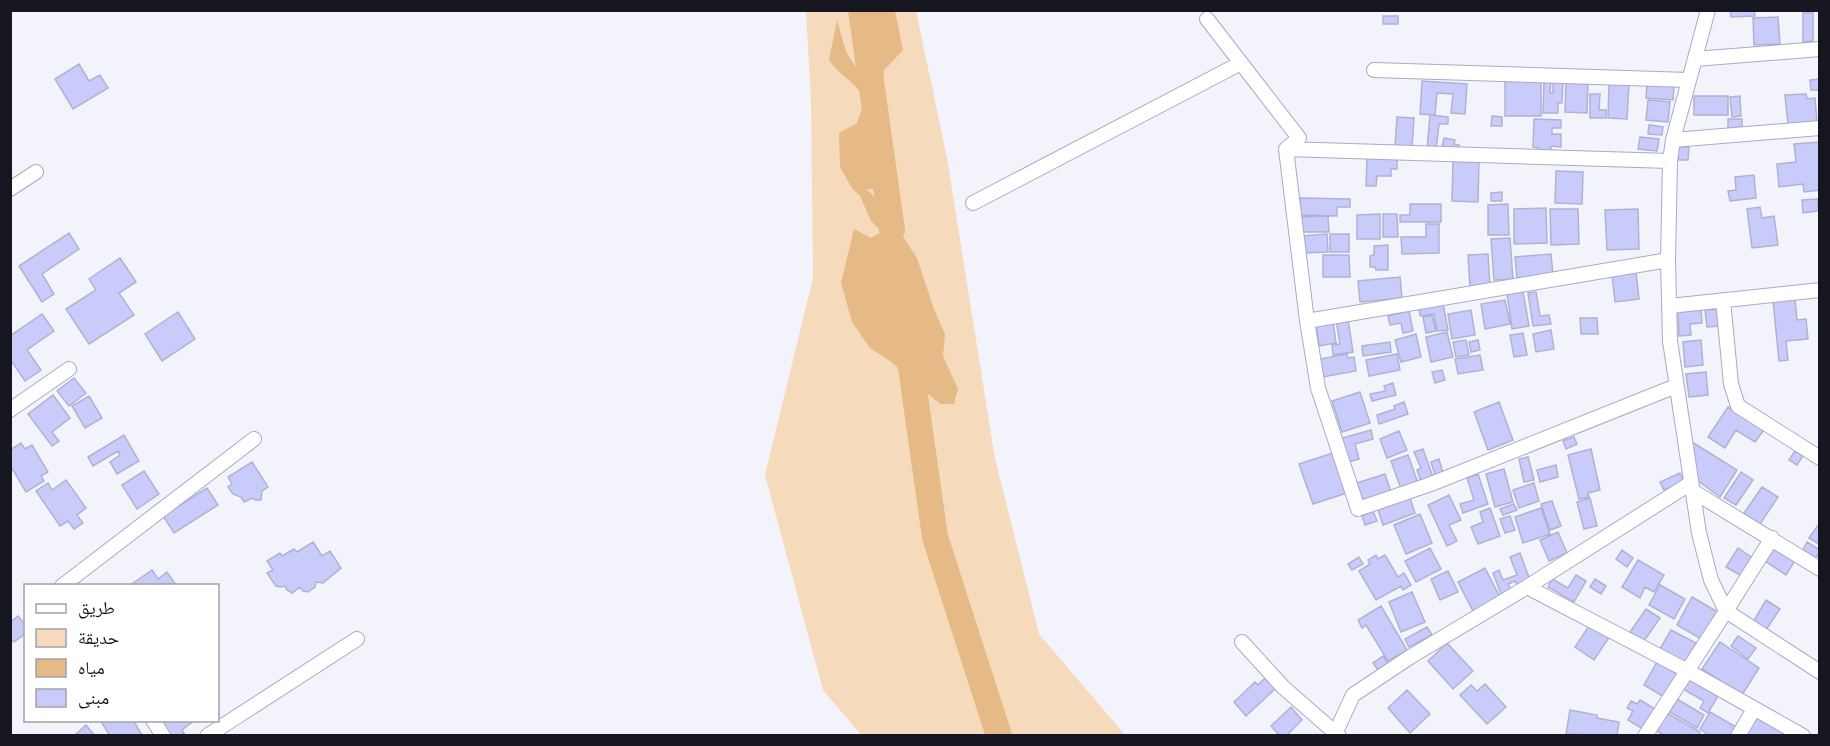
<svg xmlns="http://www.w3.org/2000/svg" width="1830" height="746" viewBox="0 0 1830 746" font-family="'Open Sans','Noto Naskh Arabic',sans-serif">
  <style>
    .green { fill: #f5dabc }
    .water { fill: #e5ba87 }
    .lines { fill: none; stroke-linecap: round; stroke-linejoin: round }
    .river { stroke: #e5ba87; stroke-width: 26 }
    .building { fill: #c9cbfb; stroke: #b0b2d1; stroke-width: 1.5 }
    .street-casing { stroke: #a8aac9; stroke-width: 16 }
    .street { stroke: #fff; stroke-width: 14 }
  </style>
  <rect width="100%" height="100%" fill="#f3f4fb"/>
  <path class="green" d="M806 11H916L947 158 995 459 1039 634 1125 735H861L823 690 765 475 813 278 811 102Z"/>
  <path class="water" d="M867 11H895L903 50 884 70 880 103 871 131 877 151 890 167 888 186 875 189H866L877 199 888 195 896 226 917 258 935 312 945 334 943 356 958 389 954 404H940L890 361 870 348 852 322 841 283 854 229 871 238 882 232 871 221 860 196 852 188 840 167 839 133 857 123 865 99C854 80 840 77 829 60L837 20 846 52 857 69 865 63V52L868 43 861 35V27Z"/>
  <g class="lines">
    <path class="river" d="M861 10 892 230
      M908 347 935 537 999 736"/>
  </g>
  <path class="building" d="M1730 10H1754L1755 16 1731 17Z
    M1803 13H1813V41L1803 42Z
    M1383 16H1398V24H1383Z
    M1778 17 1780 44 1754 45 1753 18Z
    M79 64 89 81 100 75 108 88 73 109 55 79Z
    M1820 79V90H1811L1810 80Z
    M1422 81 1467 84 1465 114 1451 113 1453 94 1437 93 1435 115 1420 114Z
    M1505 81H1541V116H1505Z
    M1544 81H1551L1550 93H1553V82L1563 83 1562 103H1558V113H1543Z
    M1566 82 1588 83 1587 113 1565 112Z
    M1609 83 1629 84 1627 119 1608 118Z
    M1647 84 1674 86 1673 100 1646 98Z
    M1590 94H1600L1599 110H1606V118H1590Z
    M1806 94 1807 99 1815 98 1817 122 1788 125 1785 95Z
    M1694 96H1728V115H1694Z
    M1740 96 1741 116 1732 117 1730 97Z
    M1648 100 1670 102 1668 122 1646 120Z
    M1430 115 1448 117V124H1439L1436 150 1427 149Z
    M1492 116 1502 117V126H1491Z
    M1397 117 1414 118 1412 147 1395 145Z
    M1534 119 1561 120V128H1552V134H1561V147L1551 146V151L1539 150V148L1533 147Z
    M1728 119H1742V127L1728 128Z
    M1649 125 1663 127 1662 135 1648 134Z
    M1640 137 1659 139 1657 151 1638 149Z
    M1444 138 1455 140 1454 144 1459 145V148L1442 147Z
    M1820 142V190L1804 192 1803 184 1779 187 1777 164 1796 162 1794 144Z
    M1678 147H1689L1688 160H1678Z
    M1367 158 1397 159V169H1391V176H1377L1376 186H1366Z
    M1453 159H1479L1478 202 1452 201Z
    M1556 171 1583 172 1582 204 1555 203Z
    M1754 175 1756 198 1730 201 1728 191 1736 190 1735 177Z
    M1502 192V201H1491V193Z
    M1300 198 1350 199V207H1337V216L1299 215Z
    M1818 199V211L1803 213 1802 200Z
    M1410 204H1441V222H1400V215H1410Z
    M1508 204 1509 235H1488V205Z
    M1760 207 1762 218 1774 216 1778 245 1752 248 1747 209Z
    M1546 208 1547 243 1514 244V209Z
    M1550 209H1578L1579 244 1551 245Z
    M1638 209 1639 249 1607 250 1605 210Z
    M1380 214V239H1357V215Z
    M1383 214H1397L1398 237H1383Z
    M1328 216 1329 232H1301V217Z
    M1426 224H1439V253L1402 254 1401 237H1426Z
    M69 233 79 249 42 274 54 294 42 302 19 266Z
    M1327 234 1328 252 1304 253 1303 236Z
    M1330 234H1349V252H1330Z
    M1510 238 1513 279 1494 280 1491 239Z
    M1388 245V270H1376L1375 267H1370V256L1374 255V246Z
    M1488 254 1490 286 1470 288 1468 255Z
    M1551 254 1553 275 1517 278 1515 257Z
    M1323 255H1349L1350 277H1323Z
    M120 258 136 282 119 293 134 315 89 344 66 309 96 290 89 279Z
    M1636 272 1639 299 1615 302 1612 275Z
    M1400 277 1402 298 1360 302 1358 281Z
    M1523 292 1529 326 1512 329 1507 294Z
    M1536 292 1540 316 1549 315 1551 324 1533 326 1528 293Z
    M1795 299 1797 320 1806 319 1808 339 1786 341 1788 360 1779 361 1773 301Z
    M1505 300 1510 324 1485 329 1481 304Z
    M1443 303 1448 330 1437 331 1434 314 1420 316 1419 307Z
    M1720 309 1721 326 1707 327 1705 310Z
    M1471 310 1475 335 1452 339 1448 314Z
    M1701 310 1702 323 1690 324 1691 335 1679 336 1678 312Z
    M1409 311 1413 331 1403 333 1401 323 1390 325 1388 316Z
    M178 312 195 339 162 361 145 334Z
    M42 314 54 331 27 350 41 370 25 381 10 359V336Z
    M1432 315 1436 331 1426 333 1423 317Z
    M1580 318H1597L1598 334H1581Z
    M1348 319 1353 352 1333 355 1332 345 1340 344 1336 320Z
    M1333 321 1336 343 1319 346 1316 324Z
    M1551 330 1554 349 1536 352 1533 334Z
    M1447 332 1453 357 1431 362 1426 337Z
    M1523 333 1527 355 1514 357 1510 335Z
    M1416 334 1421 357 1401 362 1395 340Z
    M1466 340 1469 355 1456 357 1453 342Z
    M1478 340 1480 350 1471 352 1469 342Z
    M1701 340 1703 365 1685 367 1683 342Z
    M1390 342 1391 352 1363 356 1362 346Z
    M1347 354 1348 358 1354 357 1356 371 1323 377 1320 359Z
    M1397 354 1400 370 1369 376 1366 360Z
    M1480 355 1483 370 1458 374 1455 359Z
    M1442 370 1445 380 1435 383 1432 372Z
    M1706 372 1708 395 1689 397 1686 374Z
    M74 378 86 393 69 406 57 391Z
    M1393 383 1396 395 1372 401 1370 394 1386 391 1384 386Z
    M1360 392 1370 423 1342 432 1332 401Z
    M53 395 70 418 52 432 59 441 52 446 28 414Z
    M89 396 102 418 85 428 72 406Z
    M1404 402 1408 414 1379 424 1377 415 1395 409 1394 406Z
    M1499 402 1513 440 1488 450 1474 412Z
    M1728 407 1764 430 1755 442 1736 430 1725 448 1708 437Z
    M1371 430 1373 439 1355 444 1359 459 1345 463 1339 439Z
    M1399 431 1407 450 1387 458 1380 439Z
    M124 435 139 461 117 474 110 462 120 455 118 451 93 466 88 457Z
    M1574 437 1577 444 1566 449 1563 441Z
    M1692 442 1737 470 1720 497 1697 480Z
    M21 443 25 449 32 445 48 472 41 476 44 481 26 492 10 465V450Z
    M1423 449 1433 477 1421 481 1417 470 1421 468 1414 452Z
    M1591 449 1600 490 1588 493 1589 497 1579 499 1568 455Z
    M1795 451 1803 456 1797 465 1789 460Z
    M1333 453 1347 493 1313 504 1299 464Z
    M1408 455 1418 483 1401 489 1391 461Z
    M1528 457 1534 480 1524 482 1519 459Z
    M1439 459 1443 473 1435 475 1431 462Z
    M252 462 268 487 262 491 261 500H255L253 498 244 502 241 497 233 494 228 487 232 484 228 477Z
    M1556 465 1558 477 1540 482 1537 470Z
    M1504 469 1513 502 1495 507 1486 474Z
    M144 471 159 494 137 509 122 485Z
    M1741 472 1753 480 1736 505 1724 498Z
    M1680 473 1684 482 1664 490 1660 482Z
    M1385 474 1391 492 1363 501 1357 483Z
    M1478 474 1488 504 1463 513 1460 504 1474 500 1467 478Z
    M66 480 86 508 77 515 83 523 74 529 68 521 60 526 36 491 48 483 52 490Z
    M1534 483 1539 501 1519 508 1513 490Z
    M1762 487 1778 497 1760 524 1744 513Z
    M207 488 218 505 174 533 163 516Z
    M1449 495 1461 520 1449 525 1457 541 1447 546 1428 505Z
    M1410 498 1415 513 1383 525 1378 510Z
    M1590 498 1597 526 1584 529 1577 502Z
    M1552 501 1561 526 1550 530 1541 504Z
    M1514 504 1517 510 1503 515 1500 509Z
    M1490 508 1500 536 1478 544 1471 527 1483 522 1480 512Z
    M1541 508 1550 534 1523 543 1515 517Z
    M1373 511 1377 521 1365 525 1362 516Z
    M1420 514 1432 543 1406 554 1394 525Z
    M1510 516 1515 530 1505 533 1500 519Z
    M1819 524H1820V545L1809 538Z
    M1558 532 1567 553 1549 561 1540 540Z
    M313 542 322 556 330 551 341 568 323 583 316 582 315 587 308 592 303 591 300 587 292 593 287 590 285 586 281 587 276 586 267 573 273 570 267 561 280 553 282 556 294 549 297 552Z
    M1807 542 1820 550 1816 558 1803 550Z
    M1775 546 1796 559 1786 575 1765 561Z
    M1430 548 1441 569 1416 582 1405 561Z
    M1738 548 1754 559 1743 577 1726 567Z
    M1622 550 1633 558 1627 567 1616 559Z
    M1520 553 1530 580 1517 585 1515 581 1508 584 1511 590 1501 594 1493 573 1499 570 1503 580 1517 575 1510 557Z
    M1376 555 1378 559 1385 555 1398 577 1404 573 1411 585 1403 590 1401 586 1376 600 1359 571 1370 564 1368 560Z
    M1359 557 1363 564 1352 570 1348 564Z
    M1638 560 1664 575 1654 592 1645 587 1640 598 1622 587Z
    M1485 568 1500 597 1473 611 1458 582Z
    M152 570 158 579 167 572 176 585 129 586Z
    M1448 571 1458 592 1440 600 1431 579Z
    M1576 575 1586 581 1574 602 1548 587 1552 579 1568 588Z
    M1595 579 1606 586 1601 594 1590 587Z
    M1660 585 1685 599 1674 619 1649 605Z
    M1412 592 1425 622 1401 632 1389 602Z
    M1692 597 1718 612 1703 640 1677 625Z
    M1766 600 1780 609 1766 630 1753 622Z
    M1381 606 1407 650 1388 661 1366 625 1362 628 1358 620Z
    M1646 609 1660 618 1644 641 1630 632Z
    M18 616 26 626V633L14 642 10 638V622Z
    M1591 623 1610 636 1594 660 1575 647Z
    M1427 627 1432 635 1409 647 1405 639Z
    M1671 630 1696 643 1685 663 1660 649Z
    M1738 636 1756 648 1748 659 1731 646Z
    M1720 642 1759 668 1742 695 1702 669Z
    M1447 643 1473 671 1453 689 1428 661Z
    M1383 656 1388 663 1378 670 1373 663Z
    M1657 662 1677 674 1664 697 1644 685Z
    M1266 677 1276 688 1246 716 1234 702 1255 682 1258 685Z
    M1688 679 1718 696 1708 713 1700 708 1704 701 1683 689Z
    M1485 684 1506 707 1487 724 1460 695 1471 685 1477 691Z
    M1407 690 1430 714 1410 733 1388 708Z
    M1677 699 1704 715 1697 728 1670 712Z
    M1640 700 1655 709 1643 729 1628 720 1633 711 1627 708 1631 701 1637 704Z
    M1291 707 1302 720 1286 736H1280L1271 726Z
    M1570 710 1597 715V718L1619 722 1617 736 1566 734Z
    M1710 712 1736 727 1731 736H1710L1700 729Z
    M1667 713 1700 732 1698 736H1665L1657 731Z
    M1755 715 1791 736H1743Z
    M100 720H133L142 735 110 736Z
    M161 720H195L182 730 184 733 180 736H171Z
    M86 725 95 736H74Z"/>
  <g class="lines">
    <g class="street-casing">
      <path id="street" d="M1207 19 1299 138 1286 149 1307 321 1318 388 1358 509 1431 484 1676 386
        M1695 59 1820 49
        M1374 70 1689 80
        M1673 140 1820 128
        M1286 149 1670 161
        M10 189 36 172
        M973 203 1241 63
        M1723 300 1731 384 1738 406 1820 458
        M1670 306 1820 290
        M1307 321 1668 260
        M10 410 69 369
        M1691 490 1820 569
        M1772 538 1726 611 1820 672
        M62 586 254 439
        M1527 587 1688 671 1803 736
        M1242 642 1283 687 1339 736
        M153 720 163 736
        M207 736 357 639
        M1334 736 1353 695 1410 657 1527 587 1691 483
        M1645 736 1726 611 1711 580 1699 533 1670 341 1668 260 1670 161 1673 140 1708 10
        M1738 736 1754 709"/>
    </g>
    <use href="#street" class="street"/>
  </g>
  <rect width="1830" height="746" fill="none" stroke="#161621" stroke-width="24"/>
  <rect x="24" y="584" width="195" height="138" fill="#ffffff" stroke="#a2a2a6" stroke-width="1.5"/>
  <rect x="36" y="604" width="30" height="9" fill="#ffffff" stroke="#a2a2a6" stroke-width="1.5"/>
  <text x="78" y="614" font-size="18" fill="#161621">طريق</text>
  <rect x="36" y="629" width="30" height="18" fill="#f5dabc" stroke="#a2a2a6" stroke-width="1.5"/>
  <text x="78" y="644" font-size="18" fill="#161621">حديقة</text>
  <rect x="36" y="659" width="30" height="18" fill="#e5ba87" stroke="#a2a2a6" stroke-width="1.5"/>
  <text x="78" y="674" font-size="18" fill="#161621">مياه</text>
  <rect x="36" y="689" width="30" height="18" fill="#c9cbfb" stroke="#a2a2a6" stroke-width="1.5"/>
  <text x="78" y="704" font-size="18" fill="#161621">مبنى</text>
</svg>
